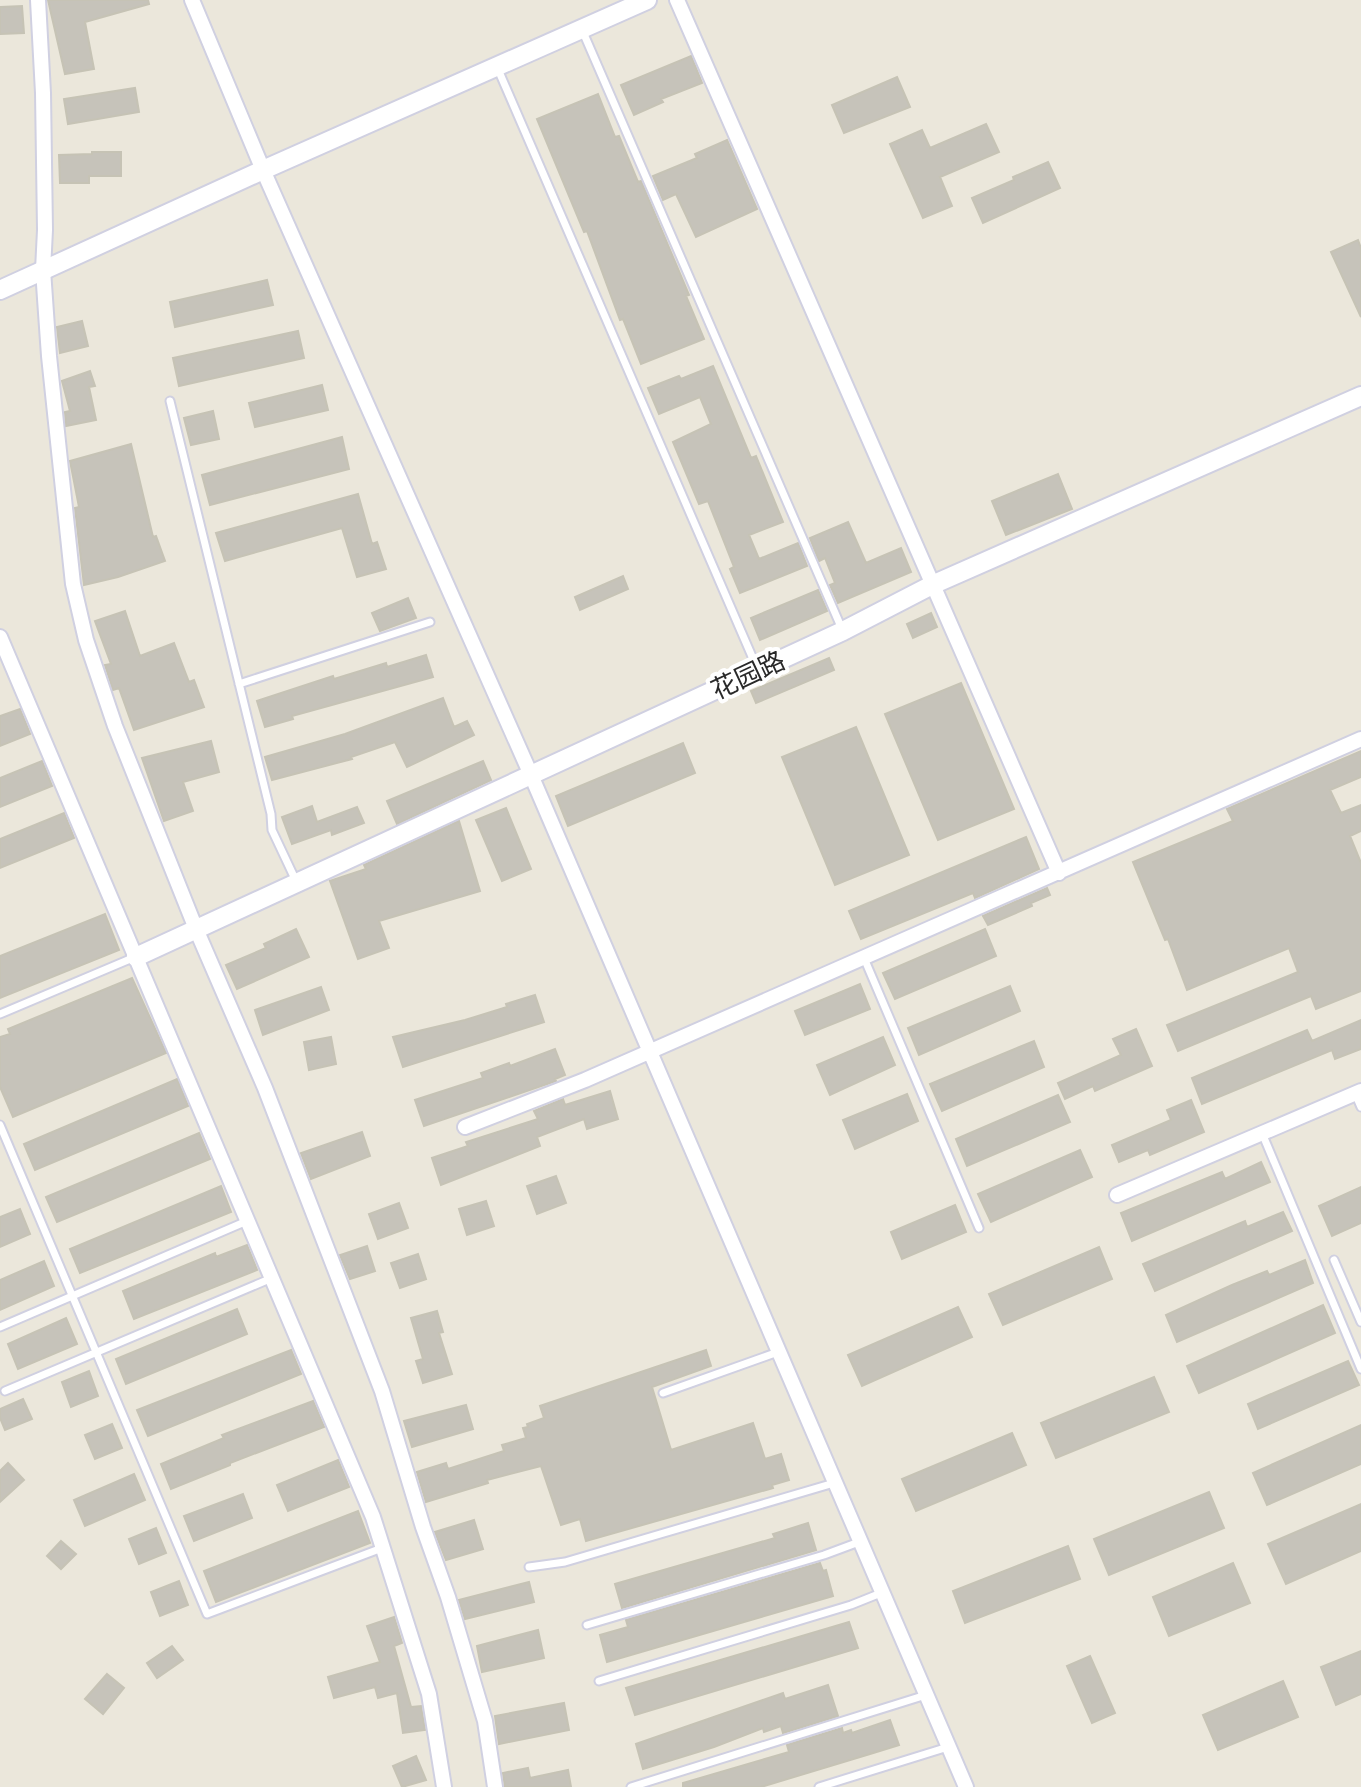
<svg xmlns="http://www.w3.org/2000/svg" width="1361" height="1787" viewBox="0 0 1361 1787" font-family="Cabin,'Noto Sans SC',sans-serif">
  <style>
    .building { fill: #c6c3ba; stroke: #c6c3b5; stroke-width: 2 }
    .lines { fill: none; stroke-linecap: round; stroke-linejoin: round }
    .service-casing { stroke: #d0d0e1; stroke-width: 11 }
    .minor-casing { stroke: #d0d0e1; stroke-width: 18 }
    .tertiary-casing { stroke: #d0d0e1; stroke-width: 22 }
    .service { stroke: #fff; stroke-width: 7 }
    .minor { stroke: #fff; stroke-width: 14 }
    .tertiary { stroke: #fff; stroke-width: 18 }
    .labels { text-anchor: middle; stroke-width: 8; stroke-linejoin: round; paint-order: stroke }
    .street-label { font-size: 26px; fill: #292929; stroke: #fff }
  </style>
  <rect width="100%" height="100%" fill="#ebe7db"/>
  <path class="building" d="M48 0H148L149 4 85 22 94 69 65 74Z
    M22 6 24 33 0 34V7Z
    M691 56 702 83 661 99 663 102 634 115 621 85Z
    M897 77 910 107 844 133 832 105Z
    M135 88 139 112 68 124 64 99Z
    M598 94 615 137 619 136 638 182 641 181 651 205 689 295 686 296 704 339 641 364 623 319 620 320 587 231 584 232 537 119Z
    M986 124 999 152 940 177 952 206 923 218 890 144 922 130 930 148Z
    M727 140 757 209 696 237 676 194 663 200 653 176 697 158 695 154Z
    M92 152H121V176H89V183H60L59 155 92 154Z
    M1048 162 1060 188 983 223 972 198 1014 180 1013 177Z
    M1358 240 1361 248V317L1331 252Z
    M267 280 273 305 175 327 170 302Z
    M82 321 88 346 60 353 57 327Z
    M298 331 304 358 179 386 173 358Z
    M713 366 751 458 756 456 783 522 749 535 759 559 798 543 807 566 740 593 730 569 734 567 708 501 699 504 673 442 711 424 700 397 659 414 648 388 679 376 681 379Z
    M90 371 95 386 89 387 96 420 66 426 65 412 70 411 62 381Z
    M322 385 328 410 255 427 249 403Z
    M213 411 219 439 191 445 184 418Z
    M342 437 349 469 210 505 202 475Z
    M131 444 153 537 156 536 165 561 118 577 84 585 75 508 79 507 70 461Z
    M1058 474 1072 509 1006 535 992 501Z
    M358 494 372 544 377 542 386 569 357 577 342 528 225 561 216 533Z
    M848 522 866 563 901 548 911 572 838 603 830 585 835 583 825 558 819 561 810 538Z
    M623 576 628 589 580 610 575 597Z
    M818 590 827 611 760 640 751 618Z
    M408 598 416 618 380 631 372 613Z
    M125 611 140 656 174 643 189 682 194 680 204 707 134 730 119 688 113 690 105 665 111 664 95 621Z
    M931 613 937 627 913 638 907 624Z
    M426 655 433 677 292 716 293 719 265 727 257 701 333 676 334 679 386 663 387 667Z
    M829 658 834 670 756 703 751 691Z
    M961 683 1014 809 938 840 885 714Z
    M443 698 454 727 467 721 474 735 407 767 395 742 351 757 352 759 272 780 265 757 345 734Z
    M20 709 30 734 0 746V716Z
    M856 727 909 855 835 885 782 757Z
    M211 741 219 772 183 782 193 811 164 821 142 758Z
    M683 743 695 773 568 826 556 796Z
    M1361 751V777L1330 790 1341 813 1361 805V831L1350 836 1361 863V991L1316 1009 1311 996 1178 1051 1167 1025 1298 972 1289 948 1187 990 1168 939 1165 940 1133 862 1233 821 1227 809Z
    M42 761 52 786 0 807V778Z
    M483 761 491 780 397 824 387 801Z
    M312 806 317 822 357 807 364 823 332 835 331 830 292 844 282 817Z
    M506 808 531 869 502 881 476 820Z
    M64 813 74 838 0 868V839Z
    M459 821 480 891 379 921 389 948 358 959 330 881 366 869 364 865Z
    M1026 837 1039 869 975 898 973 893 861 939 849 911Z
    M1047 888 1050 895 1031 903 1032 906 988 925 983 916Z
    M105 914 119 950 0 998V956Z
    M296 929 309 957 237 989 226 965 266 948 264 944Z
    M985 929 996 956 895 999 883 973Z
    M132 978 166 1053 13 1117 0 1087V1037L10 1034 8 1029Z
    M860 984 870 1009 805 1035 795 1011Z
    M1010 986 1020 1011 919 1055 908 1028Z
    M321 987 329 1010 263 1035 255 1010Z
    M535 995 544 1022 403 1067 393 1037 465 1020 507 1007 506 1004Z
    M1361 1020V1049L1335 1059 1332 1050 1202 1104 1192 1078 1307 1030 1312 1041Z
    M1136 1029 1152 1066 1095 1091 1093 1086 1065 1099 1058 1083 1121 1055 1113 1039Z
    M331 1037 336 1064 309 1070 304 1042Z
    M883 1037 895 1065 830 1095 817 1065Z
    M1034 1041 1044 1067 942 1111 930 1084Z
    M555 1049 565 1075 555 1079 556 1081 424 1126 415 1100 483 1078 481 1073 509 1063 510 1066Z
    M177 1079 188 1106 35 1170 24 1144Z
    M610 1091 618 1119 587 1129 584 1119 537 1137 540 1146 441 1185 432 1158 468 1146 466 1142 538 1119 534 1111 563 1099 565 1105Z
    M907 1094 918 1121 855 1149 843 1120Z
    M1058 1095 1070 1122 967 1166 956 1139Z
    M1191 1100 1204 1132 1150 1155 1148 1150 1119 1162 1112 1145 1171 1120 1167 1110Z
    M362 1132 370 1156 311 1179 301 1153Z
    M199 1133 210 1159 57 1222 46 1197Z
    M1080 1150 1092 1177 991 1222 978 1194Z
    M1261 1162 1270 1182 1132 1241 1121 1213 1222 1172 1225 1179Z
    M556 1176 566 1203 537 1214 527 1186Z
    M221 1186 231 1212 80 1273 70 1249Z
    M1361 1187V1223L1332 1236 1319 1206Z
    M486 1201 494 1226 467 1235 459 1209Z
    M399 1203 408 1228 378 1239 369 1214Z
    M955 1205 966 1232 902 1259 891 1232Z
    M20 1209 30 1234 0 1247V1217Z
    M1283 1212 1292 1231 1155 1291 1143 1264 1245 1221 1247 1227Z
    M247 1245 257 1270 134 1319 123 1291 215 1253 216 1257Z
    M367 1246 375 1271 350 1279 340 1255Z
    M1099 1247 1112 1279 1003 1325 989 1294Z
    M418 1254 426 1279 400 1288 391 1263Z
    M1305 1260 1313 1283 1177 1342 1166 1315 1232 1285 1267 1271 1269 1275Z
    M44 1261 54 1286 0 1310V1280Z
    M1323 1305 1335 1333 1199 1393 1187 1366Z
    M958 1307 972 1337 862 1386 848 1355Z
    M237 1309 247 1334 126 1384 116 1359Z
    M437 1311 443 1332 439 1333 452 1374 423 1383 416 1361 423 1359 411 1318Z
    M66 1318 77 1344 18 1369 8 1344Z
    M291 1350 301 1374 148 1436 137 1410Z
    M706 1350 711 1366 652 1387 671 1450 753 1423 765 1459 781 1454 789 1480 772 1485 773 1488 586 1541 580 1519 561 1525 541 1466 487 1480 488 1483 426 1502 417 1472 446 1463 448 1469 504 1451 502 1445 526 1438 523 1428 528 1427 527 1424 544 1418 540 1406Z
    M1348 1361 1359 1385 1258 1429 1248 1404Z
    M89 1371 98 1396 71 1407 62 1382Z
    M1154 1377 1169 1412 1056 1458 1041 1423Z
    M23 1399 32 1419 5 1430 0 1418V1409Z
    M313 1401 324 1427 230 1463V1465L171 1489 161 1464 224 1438 222 1435Z
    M466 1405 473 1429 412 1447 404 1421Z
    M112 1424 122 1448 95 1459 85 1435Z
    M1361 1425V1464L1267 1505 1253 1473Z
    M1012 1433 1026 1465 916 1511 902 1479Z
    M338 1460 349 1487 288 1511 277 1485Z
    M8 1463 24 1480 0 1502V1471Z
    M134 1474 145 1500 85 1526 74 1500Z
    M1209 1492 1224 1528 1109 1575 1094 1539Z
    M243 1494 252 1518 194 1541 184 1516Z
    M1361 1504V1551L1286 1584 1268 1544Z
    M358 1511 370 1543 216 1602 204 1571Z
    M474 1520 483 1549 446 1560 435 1532Z
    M808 1523 816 1550 622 1608 615 1584 775 1538 773 1534Z
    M156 1528 166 1553 139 1564 129 1539Z
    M61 1541 76 1554 61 1569 47 1556Z
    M1068 1546 1080 1579 965 1623 953 1591Z
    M820 1563 823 1571 826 1570 833 1596 607 1662 600 1635 628 1627 626 1620Z
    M1233 1563 1250 1603 1169 1636 1153 1597Z
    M179 1581 188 1605 160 1616 151 1592Z
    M529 1582 534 1602 465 1619 459 1600Z
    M394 1617 402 1643 394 1646 411 1707 421 1706 425 1730 403 1733 397 1693 378 1698 375 1687 334 1698 328 1677 380 1662 367 1626Z
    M849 1622 858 1648 635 1715 626 1688Z
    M538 1630 544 1658 482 1672 477 1646Z
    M172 1646 183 1660 157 1678 147 1663Z
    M1361 1651V1694L1336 1705 1321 1667Z
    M1090 1656 1115 1713 1092 1723 1067 1666Z
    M107 1674 124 1688 103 1714 85 1699Z
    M1283 1681 1298 1717 1218 1750 1203 1715Z
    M828 1685 838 1716 783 1733 781 1726 764 1732 763 1728 714 1747 643 1769 636 1744 783 1693 785 1699Z
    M564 1703 569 1730 499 1744 495 1716Z
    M890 1720 899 1745 870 1754 761 1787H683V1783L789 1752 787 1745 842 1728 843 1733 851 1730 852 1733Z
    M416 1756 426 1780 402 1787 393 1766Z
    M528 1768 530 1778 568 1770 571 1787H505L503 1773Z"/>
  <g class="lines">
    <g class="service-casing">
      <path id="service" d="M583 32 842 629
        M497 67 757 668
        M170 401 271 814 272 830 296 881
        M239 684 430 622
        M864 958 979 1228
        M0 1014 135 957
        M1355 1093 1361 1107
        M0 1125 207 1614 382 1548
        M1262 1133 1361 1369
        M1334 1260 1361 1322
        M0 1327 247 1221
        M5 1391 272 1278
        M663 1393 778 1352
        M529 1567 565 1562 834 1483
        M587 1625 824 1555 859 1542
        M599 1681 851 1605 881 1593
        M631 1787 926 1695
        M819 1787 948 1747"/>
    </g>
    <g class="minor-casing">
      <path id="minor" d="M38 0 43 93 45 230 43 270 49 356 73 584 86 640 115 726 196 929 265 1088 382 1391 423 1527 448 1597 485 1721 495 1787
        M192 0 263 170 531 775 966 1787
        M677 0 1059 873
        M0 637 373 1517 429 1694 444 1787
        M465 1127 585 1080 1361 739
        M1117 1195 1361 1091"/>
    </g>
    <g class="tertiary-casing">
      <path id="tertiary" d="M0 290 263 170 647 0
        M136 957 843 631 932 585 1361 396"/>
    </g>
    <use href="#service" class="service"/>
    <use href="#minor" class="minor"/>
    <use href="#tertiary" class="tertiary"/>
  </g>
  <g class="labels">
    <g class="street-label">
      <text transform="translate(748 675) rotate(-25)" y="9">花园路</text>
    </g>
  </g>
</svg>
